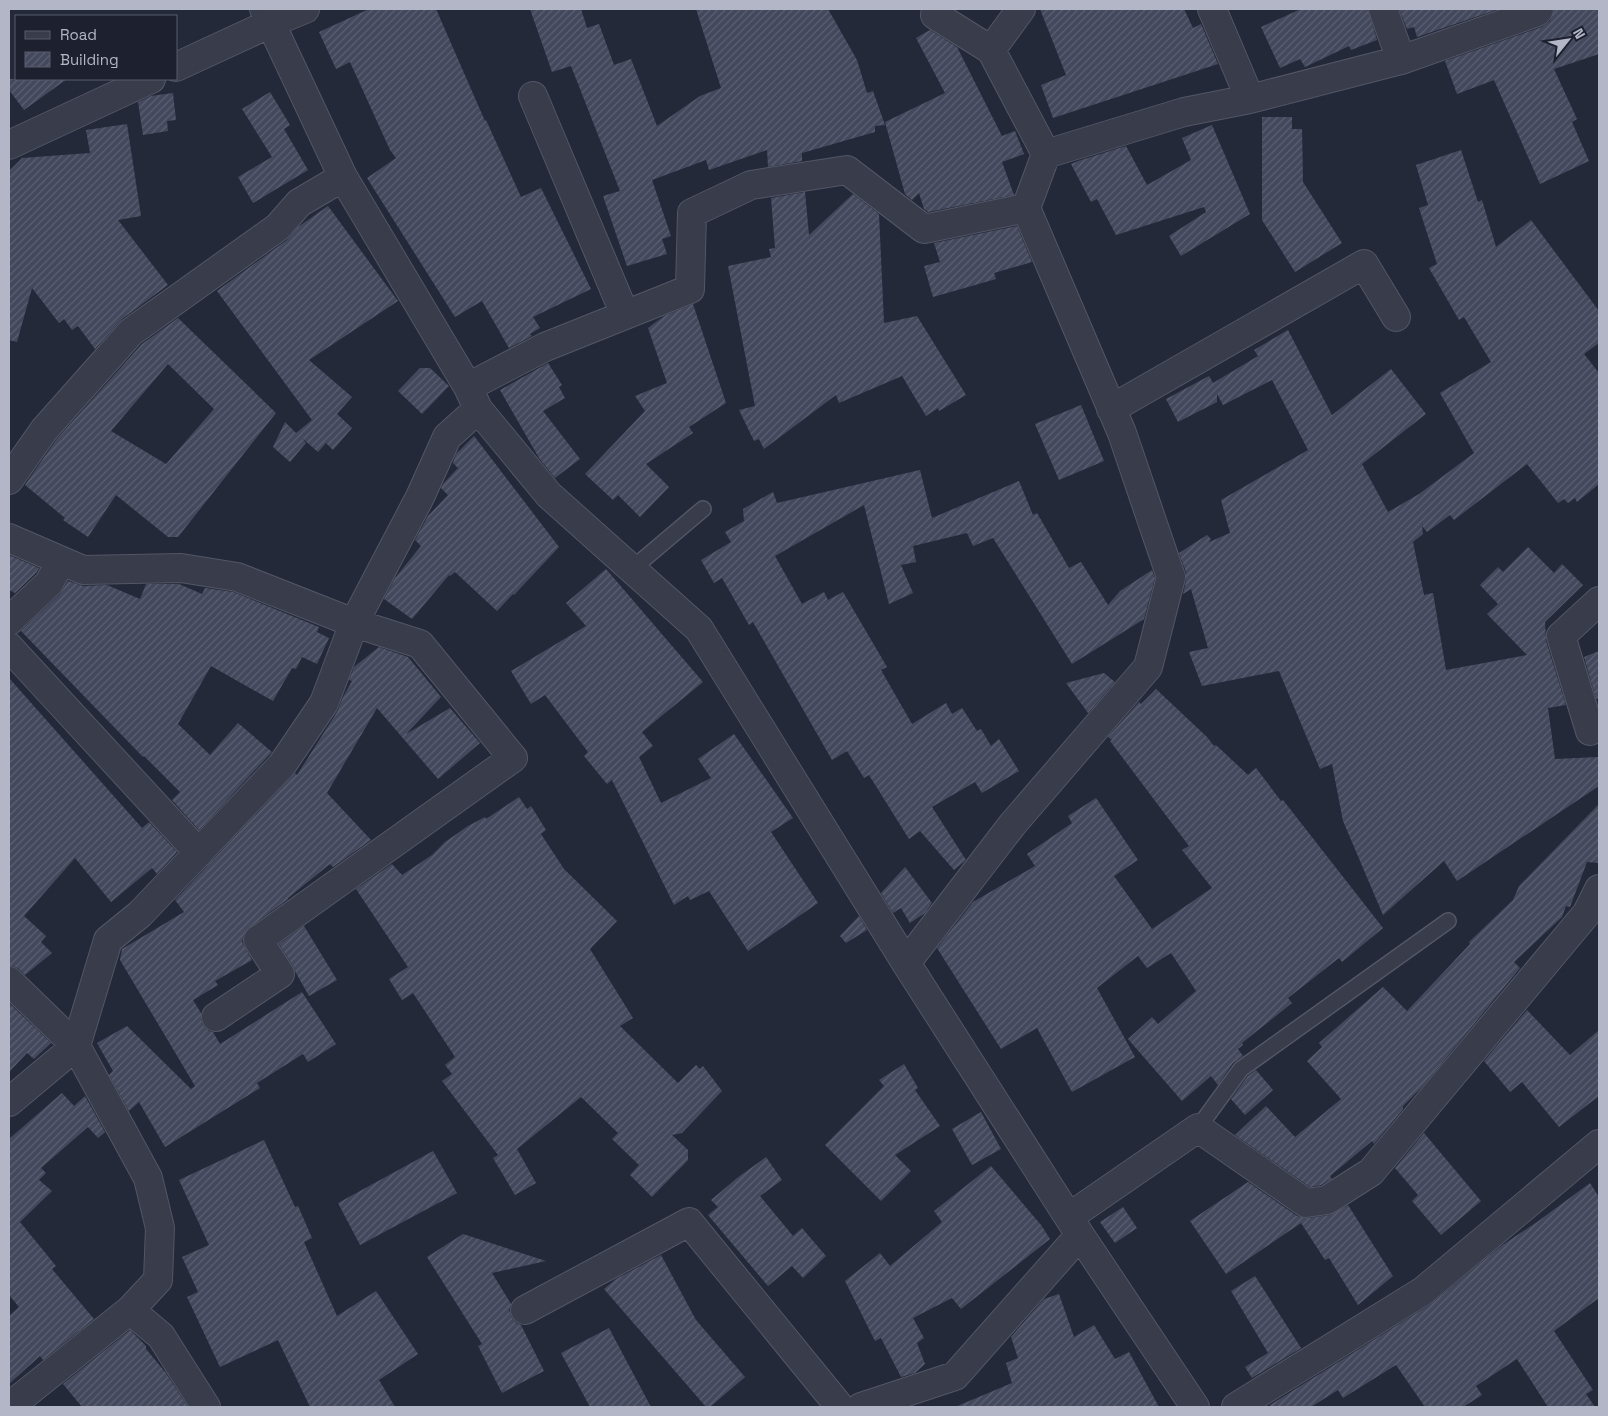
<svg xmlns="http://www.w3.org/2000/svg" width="1608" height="1416" viewBox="0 0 1608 1416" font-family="'Space Grotesk',sans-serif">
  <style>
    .building { fill: url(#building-hatch); fill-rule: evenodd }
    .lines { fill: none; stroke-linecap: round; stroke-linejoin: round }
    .service-casing { stroke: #535665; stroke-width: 18 }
    .minor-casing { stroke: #535665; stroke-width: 30 }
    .tertiary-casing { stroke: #535665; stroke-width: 30 }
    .service { stroke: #383c4b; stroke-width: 15 }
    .minor { stroke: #383c4b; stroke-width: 28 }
    .tertiary { stroke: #383c4b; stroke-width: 28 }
  </style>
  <defs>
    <pattern id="building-hatch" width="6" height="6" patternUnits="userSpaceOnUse" patternTransform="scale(1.25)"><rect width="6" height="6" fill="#43485c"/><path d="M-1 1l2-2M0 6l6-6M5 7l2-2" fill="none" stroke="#5c6072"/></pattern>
  </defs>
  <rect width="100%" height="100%" fill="#24293a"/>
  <path class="building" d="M369 9H436L485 121 486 120 521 197 541 188 591 289 533 317 540 328 530 334 532 336 509 348 482 301 455 317 367 178 396 158 390 150 350 62 336 69 319 32Z
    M530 9H581L587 28 599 24 614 65 631 59 657 126 700 96 721 88 696 9H828L857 60 867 93 873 91 885 125 875 126V132L802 153V161L768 167 767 150 709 170 706 160 652 180 671 236 662 239 667 254 627 266 603 196 620 191 571 66 552 72Z
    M1040 9H1184L1193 28 1201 24 1218 64 1053 118 1041 85 1066 75Z
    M1301 9H1368L1377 40 1351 50 1349 46 1305 67 1300 59 1280 68 1261 27Z
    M1399 9H1499L1417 37 1414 27 1407 29Z
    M1554 9H1599V54L1554 69 1577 119 1572 122 1589 161 1540 184 1494 80 1457 94 1445 61 1542 27 1550 21Z
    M930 30 957 47 1002 136 1015 131 1024 154 1002 162 1014 195 928 212 924 209 919 193 912 200 905 194 885 122 945 93 916 38Z
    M9 79H67L24 110 9 90Z
    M270 92 290 125 284 129 308 170 253 203 238 177 272 157 242 109Z
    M173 93 176 120 167 121 168 131 143 135 138 102 151 96Z
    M1262 117H1292V129H1302L1303 182 1342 243 1295 272 1262 220Z
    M127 124 141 216 118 220 168 285 122 319 95 349 78 326 72 330 64 319 59 323 32 288 17 342 9 340V171L22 158 90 153 86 130Z
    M1212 125 1250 214 1181 256 1169 236 1206 212 1204 207 1116 235 1097 199 1091 202 1071 164 1078 161 1126 146 1147 185 1191 160 1182 138Z
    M1461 150 1478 202 1482 200 1496 247 1531 220 1599 311V343L1584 354 1599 373V484L1577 502 1575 498 1568 503 1564 499 1558 503 1527 464 1454 520 1450 515 1427 532 1422 526 1423 534 1413 542 1424 595 1433 593 1446 670 1527 655 1487 614 1498 604 1480 585 1498 567 1503 572 1528 547 1554 573 1562 564 1583 585 1545 622 1546 641 1566 705 1548 708 1555 759 1599 757V786L1457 881 1444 861 1383 915 1343 821 1332 764 1320 769 1279 671 1202 686 1189 652 1208 648 1191 589 1183 594 1186 581V572L1179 553 1207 535 1211 539 1209 542 1230 533 1221 500 1308 450 1272 380 1223 405 1217 394V402L1178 422 1166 399 1209 376 1213 383 1258 356 1254 350 1288 330 1332 415 1391 369 1426 414 1362 464 1388 512 1419 494 1474 453 1440 393 1491 362 1464 317 1459 320 1429 268 1437 264 1419 208 1428 205 1416 165Z
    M805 192 809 235 853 194 879 214 884 323 917 316 966 395 939 411 938 408 926 416 902 376 839 403 836 395 764 449 759 439 754 441 739 410 755 406 728 266 771 257 769 249 775 248 771 198Z
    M328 206 398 301 309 360 352 397 337 414 352 428 333 450 326 443 318 452 302 438 306 443 290 462 273 447 285 422 296 433 312 420 217 291 287 240 298 227Z
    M1017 226 1032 262 994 273 996 279 933 297 924 266 940 262 934 243Z
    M693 304 726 403 689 427 693 433 646 464 669 487 640 517 618 495 613 500 585 474 645 411 635 396 667 383 648 328 664 316Z
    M178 318 276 413 178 537H168L116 495 88 537 63 520 65 518 25 485 56 440 142 344ZM168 364 214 409 166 464 111 431Z
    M548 363 562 385 559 387 565 398 543 411 580 459 555 478 539 458 500 390Z
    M420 368H430L449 386 422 414 398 391Z
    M1081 405 1104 461 1059 480 1035 424Z
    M474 436 559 547 514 595 513 594 497 611 455 572 450 576 449 575 412 619 384 599 395 578 421 546 415 540 428 516 448 495 441 488 443 484 458 468 453 463 456 454Z
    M920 470 932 518 1019 481 1033 515 1037 513 1069 568 1081 562 1108 605 1120 591 1152 570 1155 578 1144 619 1072 664 993 538 973 546 967 533 913 546 916 562 901 565 913 593 889 604 864 505 775 556 802 604 824 592 828 600 843 592 887 667 881 670 912 724 946 703 952 714 962 708 977 731 981 729 991 746 999 739 1019 771 982 793 975 782 932 807 966 860 954 870 920 831 909 839 869 775 864 778 847 751 832 760 753 622 749 625 722 578 714 583 701 560 731 542 725 532 744 521 743 509 773 492 777 503Z
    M9 555 39 568 36 573 15 593 9 590Z
    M606 569 703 682 642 732 653 746 639 757 661 803 711 778 698 759 734 734 793 818 771 832 818 903 748 951 709 891 690 900 688 896 674 905 612 780 607 784 584 756 588 752 545 695 531 704 511 671 586 626 566 603Z
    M68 581 83 586 107 585 140 599 146 584H179L202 594 205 588 233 592 319 627 317 632 329 638 317 664 302 657 296 669 292 668 273 701 211 666 178 724 210 755 238 723 272 752 199 830 172 800 180 792 144 756 143 757 21 631 60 594Z
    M379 647 408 657 441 697 406 734 450 708 480 743 438 779 377 708 327 793 371 840 333 867 330 864 288 898V899L249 928 244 934 242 942 252 960 215 981 218 985 193 1000 201 1013V1019L203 1025 209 1031 213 1032 220 1044 302 992 336 1044 308 1062 303 1054 257 1083 260 1088 165 1147 139 1102 129 1111 109 1075 113 1071 97 1043 127 1026 191 1089 195 1086 120 960 122 949 184 912 175 900 295 773 297 775 337 712 343 697 352 681 349 680 354 667Z
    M1599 651V698L1596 699 1584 657Z
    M1104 673 1115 682 1088 713 1066 683Z
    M9 678 142 828 149 822 177 852 157 874 152 868 111 902 75 858 24 916 46 936 41 942 52 953 25 975 19 969 13 966H9Z
    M1156 689 1207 737 1214 746 1216 745 1248 775 1256 768 1281 801 1283 800 1383 928 1342 962 1339 958 1288 998 1292 1003 1242 1043 1243 1045 1238 1049 1243 1056 1233 1063 1218 1085 1211 1076 1182 1101 1128 1039 1152 1017 1158 1024 1196 991 1171 953 1147 968 1138 956 1097 988 1135 1057 1072 1092 1037 1028 1001 1049 937 948 973 902 1035 866 1027 854 1072 823 1068 816 1096 798 1138 860 1114 876 1152 929 1212 888 1182 850 1189 846 1110 741 1112 740 1108 737 1139 702 1141 704Z
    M519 797 527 809 531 806 546 830 541 834 564 869 617 921 590 949 633 1018 620 1026 678 1083 696 1065 700 1069 703 1066 722 1091 682 1133 672 1135 688 1150V1160L652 1197 630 1175 639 1165 612 1139 618 1133 581 1097 517 1149 536 1183 515 1195 493 1158 498 1155 442 1081 452 1074 445 1065 455 1057 413 993 402 1000 389 979 408 967 356 889 392 864 402 875 432 855 445 842 468 826 485 817 486 819Z
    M1599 804V863L1587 862 1570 907 1566 906 1562 917 1514 962 1520 968 1423 1086 1403 1106V1109L1374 1144 1372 1141 1330 1176 1332 1179 1321 1185 1310 1187 1235 1135 1266 1106 1295 1137 1341 1099 1307 1061 1322 1047 1319 1043 1383 987 1407 1011 1470 944 1469 942 1513 900 1519 886Z
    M905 867 932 903 925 913 910 923 901 908 893 913 881 893Z
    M859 916 867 930 846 943 840 936Z
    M304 926 337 980 309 996 296 973 293 966 279 944Z
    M9 1003 51 1043 34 1059 27 1053 9 1072Z
    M1527 1010 1570 1055 1599 1030V1096L1559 1127 1522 1082 1510 1092 1484 1061Z
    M904 1064 918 1088 915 1090 940 1126 895 1155 911 1171 881 1201 825 1145 884 1086 879 1080Z
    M1256 1070 1273 1090 1245 1115 1231 1099 1248 1076Z
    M62 1093 74 1106 85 1096 105 1132 98 1138 88 1127 41 1168 46 1173 39 1180 52 1191 20 1222 56 1266 52 1269 94 1319 43 1360 40 1356 9 1384V1316L19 1307 9 1295V1139Z
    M981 1112 1001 1149 972 1165 952 1129Z
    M1424 1133 1481 1201 1441 1235 1412 1201 1418 1195 1395 1168Z
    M264 1140 295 1207 298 1206 312 1238 304 1242 337 1316 376 1291 418 1354 379 1380 395 1407H310L278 1340 220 1367 187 1297 198 1292 182 1257 209 1245 179 1180Z
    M433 1151 457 1193 360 1245 338 1203Z
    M766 1157 782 1180 760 1196 793 1236 802 1228 826 1256 803 1278 792 1266 768 1286 708 1215 718 1207 711 1200 737 1178Z
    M991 1166 1041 1225 1050 1239 961 1309 952 1298 913 1318 924 1338 917 1343 925 1364 915 1373 901 1377 881 1338 875 1341 845 1281 880 1253 890 1266 942 1222 934 1211Z
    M1248 1182 1297 1216 1308 1218 1330 1215 1348 1205 1393 1276 1358 1305 1329 1258 1325 1260 1301 1223 1226 1274 1190 1221Z
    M1590 1183 1599 1197V1298L1554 1331 1593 1390 1586 1394 1595 1407H1548L1517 1359 1476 1386 1482 1395 1463 1407H1425L1396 1365 1343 1398 1338 1390 1311 1407H1271L1270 1405 1431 1304 1501 1246 1537 1222Z
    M1123 1207 1137 1228 1115 1243 1100 1222Z
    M463 1234 546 1261 492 1273 511 1304 509 1310 512 1318 516 1323 521 1325 544 1371 502 1393 478 1346 482 1344 427 1257Z
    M661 1255 696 1320 745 1377 710 1407H706L604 1289 616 1279Z
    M1255 1276 1301 1348 1252 1378 1245 1367 1268 1353 1231 1291Z
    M1059 1294 1074 1337 1094 1325 1115 1359 1129 1352 1159 1407H955L1012 1383 1006 1363 1018 1358 1011 1337 1044 1299Z
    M609 1328 651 1407H590L561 1353Z
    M130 1330 146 1346V1349L166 1373 188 1407H82L63 1384Z"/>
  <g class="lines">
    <g class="service-casing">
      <path id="service" d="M632 569 703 509
        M1198 1128 1241 1069 1448 921"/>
    </g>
    <g class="minor-casing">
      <path id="minor" d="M264 9 343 177 468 387 478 409 549 495 699 629 906 963 1080 1235 1195 1407
        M1021 9 991 50 1046 154
        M1212 9 1250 99
        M1383 9 1401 60
        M935 15 991 50
        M176 67 271 23
        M533 96 625 315
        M9 145 151 79
        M468 387 545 347 690 289 692 213 751 185 847 170 924 229 1026 208
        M1111 409 1364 264 1396 317
        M9 480 44 430 131 332 278 227 299 203 343 177
        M9 538 83 570 181 568 237 577 354 623 420 644 513 758 258 940 280 974 216 1017
        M9 621 49 583 61 561
        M9 647 199 853
        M1590 731 1561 636 1599 601
        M906 963 1012 825 1148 667 1171 577 1122 433 1026 208 1046 154 1184 112 1250 99 1401 60 1537 12 1539 9
        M9 981 76 1046 148 1178 160 1228 158 1280 130 1310 9 1407
        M9 1102 76 1046 108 940 140 914 282 765 324 703 354 623 420 497 447 437 478 409
        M1069 1217 1198 1128 1306 1203 1327 1200 1371 1172 1587 913 1599 889
        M130 1310 161 1336 206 1407
        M525 1310 689 1222 840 1407
        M861 1407 955 1376 1080 1235
        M1236 1407 1423 1291 1599 1144"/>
    </g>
    <g class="tertiary-casing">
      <path id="tertiary" d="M271 23 305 9"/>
    </g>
    <use href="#service" class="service"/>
    <use href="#minor" class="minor"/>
    <use href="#tertiary" class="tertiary"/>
  </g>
  <rect width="1608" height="1416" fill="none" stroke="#b3b6c6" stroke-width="20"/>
  <rect x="15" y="15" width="162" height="65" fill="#1d212f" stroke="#595d6b"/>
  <rect x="25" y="31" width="25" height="8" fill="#383c4b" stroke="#595d6b"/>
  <text x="60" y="40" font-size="15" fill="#b3b6c6">Road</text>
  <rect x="25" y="52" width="25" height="15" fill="url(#building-hatch)" stroke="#595d6b"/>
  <text x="60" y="65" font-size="15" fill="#b3b6c6">Building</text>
  <g transform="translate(1568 40) rotate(60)" stroke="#1d212f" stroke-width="4" paint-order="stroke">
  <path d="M0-4L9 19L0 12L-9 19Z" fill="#b3b6c6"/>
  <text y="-8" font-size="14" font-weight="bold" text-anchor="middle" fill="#b3b6c6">N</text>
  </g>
</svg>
